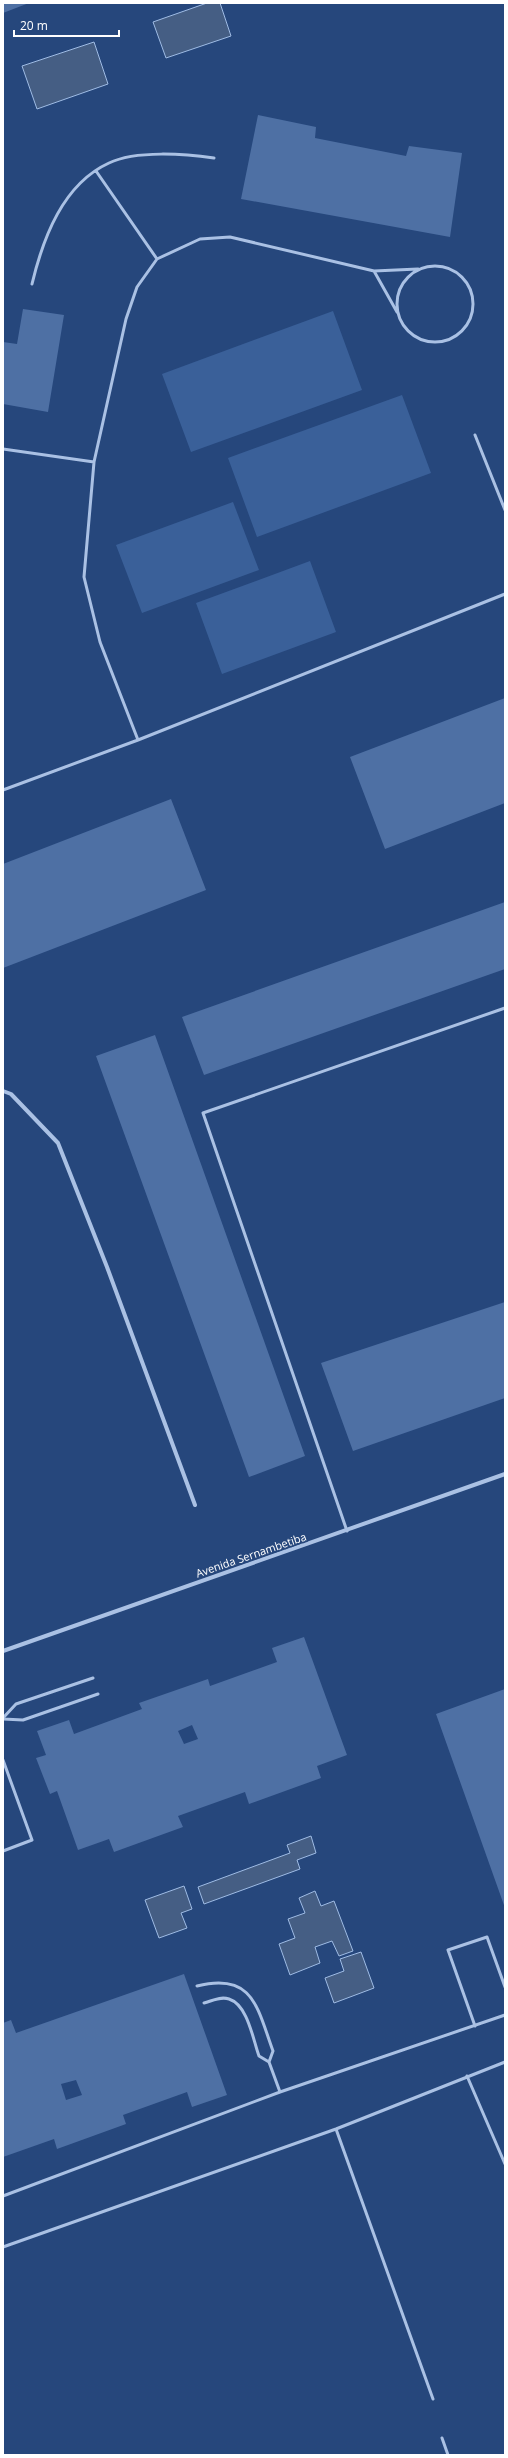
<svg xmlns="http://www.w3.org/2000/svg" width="508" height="2458" viewBox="0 0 508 2458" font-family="'Open Sans',sans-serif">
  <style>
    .green { fill: #3a6099 }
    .water { fill: #455e84; stroke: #9fbce5 }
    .building { fill: #4e70a4; fill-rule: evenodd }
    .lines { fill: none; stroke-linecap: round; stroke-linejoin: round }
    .service { stroke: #aac1e4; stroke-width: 3 }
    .minor { stroke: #aac1e4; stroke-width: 4 }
    .labels { text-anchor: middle; stroke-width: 3.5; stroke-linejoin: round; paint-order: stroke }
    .street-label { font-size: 11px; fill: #fff; stroke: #26477c }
  </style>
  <rect width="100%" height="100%" fill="#26477c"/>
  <path class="green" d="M333 311 362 390 191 452 162 374Z
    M402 395 431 473 257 537 228 458Z
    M233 502 259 570 142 613 116 545Z
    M310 561 336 632 222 674 196 603Z"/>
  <path class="water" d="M207 3H220L231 36 166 58 153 22Z
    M94 42 108 84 37 109 22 66Z
    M311 1836 316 1853 297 1860 300 1869 204 1904 198 1887 290 1853 287 1845Z
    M184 1886 192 1909 181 1913 187 1928 159 1938 145 1900Z
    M315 1891 321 1906 334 1901 353 1951 339 1956 332 1941 315 1947 320 1963 290 1975 279 1944 295 1938 288 1919 305 1913 299 1898Z
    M361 1952 374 1988 334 2003 325 1978 344 1971 340 1959Z"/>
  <path class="building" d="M3 3H29L3 13Z
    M258 115 316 127 315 138 406 156 409 146 462 153 450 237 241 199Z
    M23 309 64 315 48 412 3 404V342L17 344Z
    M505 698V803L385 849 350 757Z
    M171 799 206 890 3 968V864Z
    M505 902V969L204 1075 182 1017Z
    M155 1035 305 1456 249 1477 96 1056Z
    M505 1302V1398L353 1451 321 1363Z
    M304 1637 347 1755 317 1766 321 1778 249 1804 245 1792 178 1816 183 1827 114 1852 109 1839 78 1850 57 1791 50 1794 36 1758 46 1755 37 1731 69 1720 74 1734 142 1709 139 1703 208 1679 210 1686 277 1662 272 1648ZM192 1725 198 1739 184 1744 178 1731Z
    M505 1689V1908L436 1714Z
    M184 1974 227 2095 192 2107 187 2092 123 2115 126 2124 57 2149 54 2139 3 2157V2023L11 2020 16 2033ZM76 2080 82 2095 66 2100 61 2084Z"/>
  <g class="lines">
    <path class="service" d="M96 171 157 259
      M397 304a38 38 0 1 1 76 0a38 38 0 1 1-76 0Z
      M32 284C43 238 63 184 109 163 136 150 186 154 214 158
      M397 312 374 271 418 269
      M475 435 505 510
      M3 449 94 462
      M138 740 505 594
      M3 790 138 740 100 642 84 577 94 462 126 319 137 287 157 259 200 239 230 237 374 271
      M347 1531 203 1113 505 1008
      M3 1718 16 1704 93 1678
      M3 1719 23 1720 98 1694
      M3 1760 32 1840 3 1851
      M197 1986C253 1972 257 2007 273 2051L269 2062 259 2056C253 2040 248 2005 229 1999 220 1996 212 2001 204 2003
      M475 2026 448 1950 487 1937 505 1987
      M269 2062 280 2092
      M467 2076 505 2164
      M336 2129 433 2399
      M3 2196 280 2092 505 2015
      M3 2247 336 2129 505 2062
      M442 2438 448 2455"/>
    <path class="minor" d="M3 1091 11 1094 58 1143 107 1267 195 1505
      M3 1651 505 1474"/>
  </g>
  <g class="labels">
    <g class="street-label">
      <text transform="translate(251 1555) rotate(-19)" y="4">Avenida Sernambetiba</text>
    </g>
  </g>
  <rect width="508" height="2458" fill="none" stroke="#ffffff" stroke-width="8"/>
  <path d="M14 30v6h105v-6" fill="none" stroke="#ffffff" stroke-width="2"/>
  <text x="20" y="30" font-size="12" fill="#ffffff" stroke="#26477c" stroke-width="3" paint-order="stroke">20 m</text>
</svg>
